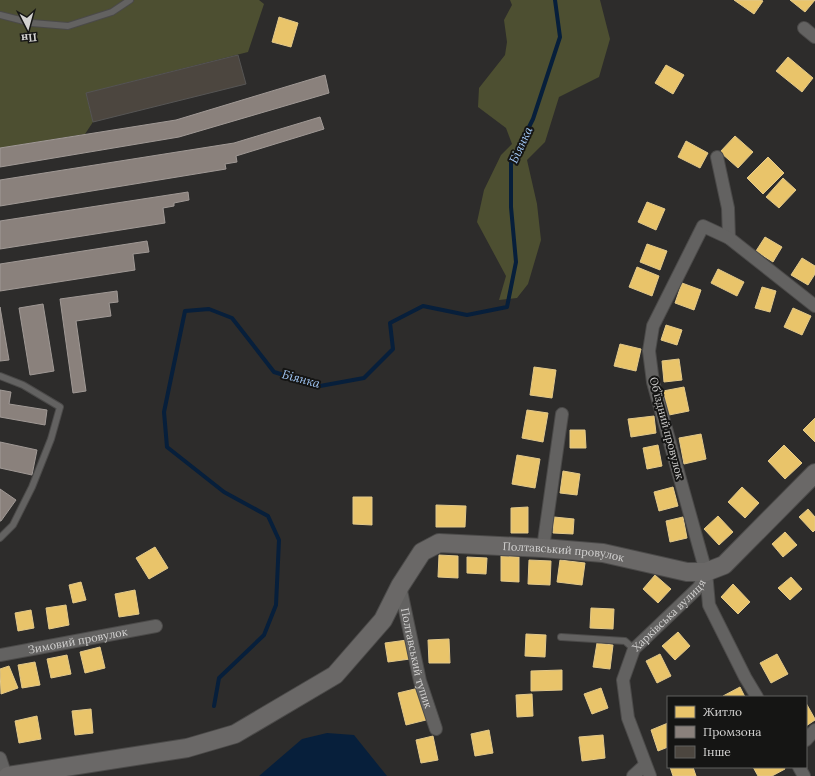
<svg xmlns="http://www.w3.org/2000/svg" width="815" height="776" viewBox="0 0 815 776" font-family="Lora,serif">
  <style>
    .green { fill: #4d4f31 }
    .water { fill: #071f3b }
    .homes { fill: #e9c46a; stroke: #e2c889 }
    .industry { fill: #8a817c; stroke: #a09995 }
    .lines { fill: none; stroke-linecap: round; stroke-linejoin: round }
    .stream { stroke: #071f3b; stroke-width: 4 }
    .building { fill: #4c463f; stroke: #565554 }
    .lane-casing { stroke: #4b4a49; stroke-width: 8 }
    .street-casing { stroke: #4b4a49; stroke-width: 14 }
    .secondary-casing { stroke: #4b4a49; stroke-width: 20 }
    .lane { stroke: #636261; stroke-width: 6 }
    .street { stroke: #636261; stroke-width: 12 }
    .secondary { stroke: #6a6867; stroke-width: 18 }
    .labels { text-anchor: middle; stroke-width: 4; stroke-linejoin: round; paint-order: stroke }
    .street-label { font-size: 11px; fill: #d2d1d0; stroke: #151514 }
    .water-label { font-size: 12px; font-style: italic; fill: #a3c9f8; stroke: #151514 }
  </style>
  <rect width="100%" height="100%" fill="#2d2c2b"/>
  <path class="green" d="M0 0H259L264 4 248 52 86 93 93 122 85 134 0 148Z
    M510 0H600L610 39 599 77 559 97 545 142 527 160 537 204 541 240 528 284 517 298 499 300 506 276 477 222 484 190 501 155 512 144 506 128 478 107 479 88 505 55 507 42 504 20 512 5Z"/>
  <path class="water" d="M327 733 354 735 387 776H259L302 739Z"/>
  <path class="homes" d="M734 0H761L763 1 754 14Z
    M790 0H815L805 12Z
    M279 17 298 23 291 47 272 42Z
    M788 57 813 78 802 92 776 71Z
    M666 65 684 75 673 94 655 83Z
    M735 136 753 152 738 168 720 152Z
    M686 141 708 153 700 168 678 157Z
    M768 157 784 173 763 194 747 178Z
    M783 178 796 190 779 208 766 197Z
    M647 202 665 209 656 230 638 222Z
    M765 237 782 247 773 262 756 251Z
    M647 244 667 251 660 270 640 262Z
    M802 258 815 266V274L808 285 791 275Z
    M637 267 659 276 652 296 629 287Z
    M718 269 744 282 737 296 711 283Z
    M682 283 701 290 694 310 675 303Z
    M762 287 776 291 770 312 755 308Z
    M793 308 811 316 802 335 784 327Z
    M666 325 682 330 677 345 661 340Z
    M620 344 641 349 636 371 614 366Z
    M679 359 682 380 664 382 662 361Z
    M534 367 556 370 552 398 530 395Z
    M684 387 689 411 669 415 663 391Z
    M527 410 548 413 543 442 522 438Z
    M654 416 656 433 631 437 628 419Z
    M815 418V442L803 430Z
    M570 430H585L586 448H570Z
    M701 434 706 459 684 464 679 438Z
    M658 445 662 466 647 469 643 448Z
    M784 445 802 463 785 479 768 461Z
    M517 455 540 459 535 488 512 484Z
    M563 471 580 474 577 495 560 493Z
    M673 487 678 506 659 511 654 492Z
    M742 487 759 503 745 518 728 502Z
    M353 497H372V525L353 524Z
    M436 505 466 506 465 527H436Z
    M528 507V533H511V508Z
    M808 509 815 517V530L813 532 799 517Z
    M718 516 733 532 719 545 704 529Z
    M554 517 574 519 573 534 553 533Z
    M683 517 687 538 670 542 666 521Z
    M785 532 797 545 783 557 772 544Z
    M155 547 168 568 149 579 136 558Z
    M439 555 458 556V578L438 577Z
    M501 556 519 557V582L501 581Z
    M467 557 487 558 486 574 467 573Z
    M529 560 551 561 550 585 528 584Z
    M560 560 585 563 582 585 557 582Z
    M655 575 671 589 658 603 643 589Z
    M791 577 802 589 790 600 778 588Z
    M81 582 86 600 73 603 69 585Z
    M733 584 750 602 738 614 721 597Z
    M135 590 139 614 119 617 115 594Z
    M66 605 69 625 49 629 46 608Z
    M591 608 614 609 613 629 590 628Z
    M31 610 34 628 18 631 15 613Z
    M678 632 690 646 675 660 662 646Z
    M526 634 546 635 545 657 525 656Z
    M449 639 450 663H429L428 640Z
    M407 640 410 659 388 662 385 643Z
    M597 643 613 645 610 669 593 667Z
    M100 647 105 668 85 673 80 652Z
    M660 654 671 676 657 683 646 661Z
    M777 654 788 674 771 683 760 663Z
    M67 655 71 674 51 678 47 659Z
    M35 662 40 685 22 688 18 665Z
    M9 666 18 688 1 694 0 669Z
    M562 670V690L531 691V671Z
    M740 687 745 697H724L723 696Z
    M419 688 426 720 406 725 398 693Z
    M601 688 608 708 592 714 584 694Z
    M532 694 533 716 517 717 516 695Z
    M806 703 815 719V720L806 726Z
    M91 709 93 733 75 735 72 711Z
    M37 716 41 739 19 743 15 721Z
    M668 723V747L658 751 651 730Z
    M489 730 493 753 475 756 471 734Z
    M603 735 605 758 582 761 579 737Z
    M433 736 438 760 421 763 416 740Z
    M670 767H693L696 776H673Z
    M753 767H784L785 769 772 776H758Z"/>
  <path class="industry" d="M325 75 329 93 179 137 0 167V148L176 120Z
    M320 117 324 129 236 156 237 162 225 164 226 169 0 206V180L234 143Z
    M188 192 189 200 174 203V206L163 208 165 223 0 249V221Z
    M147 241 149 252 133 254 135 270 0 291V264Z
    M117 291 118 302 109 303 111 316 76 321 86 391 73 393 60 299Z
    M43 304 54 371 30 375 19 308Z
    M0 307 9 360 0 361Z
    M0 390 11 392 9 404 47 410 45 425 0 417Z
    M0 442 37 450 32 475 0 468Z
    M0 489 16 500 1 521H0Z"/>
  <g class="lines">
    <path class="stream" d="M214 706 219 678 264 635 276 605 279 540 268 516 224 492 167 447 164 412 185 311 209 309 232 318 274 372 320 386 364 378 393 349 390 323 423 306 467 315 507 307 516 262 511 207V163L533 119 560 37 555 0"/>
  </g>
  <path class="building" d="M238 55 246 84 93 122 86 93Z"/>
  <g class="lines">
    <g class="lane-casing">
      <path id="lane" d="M0 15 32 23 68 26 112 12 130 0
        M0 376 23 385 60 407 51 439 32 487 13 525 0 538
        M561 637 625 641 634 649"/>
    </g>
    <g class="street-casing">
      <g id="street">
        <path d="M804 28 815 37"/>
        <path d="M717 157 728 208 729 238"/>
        <path d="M543 548 562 414"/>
        <path id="s1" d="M400 586 420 681 436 729"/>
        <path id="s2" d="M0 655 156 626"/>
        <path d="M757 697 745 677 709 605 706 572 653 382 649 351 653 326 703 226 729 238 815 306"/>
        <path d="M806 740 815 730"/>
        <path d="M0 758 6 776"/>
        <path d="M799 767 804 776"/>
        <path d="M633 776 645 765"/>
        <path id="s3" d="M650 776 628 718 623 680 634 649 699 587 706 573"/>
      </g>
    </g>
    <g class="secondary-casing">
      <g id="secondary">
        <path id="s4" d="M8 776 187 748 235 734 335 675 383 620 400 586 422 552 439 543 543 548 603 553 687 572H706L724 565 815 473"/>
      </g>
    </g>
    <use href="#lane" class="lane"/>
    <use href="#street" class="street"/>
    <use href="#secondary" class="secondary"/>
  </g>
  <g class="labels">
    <g class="street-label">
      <text transform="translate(667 428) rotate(75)" y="4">Обʼїздний провулок</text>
      <text dy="4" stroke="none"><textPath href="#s4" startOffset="643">Полтавський провулок</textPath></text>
      <text dy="4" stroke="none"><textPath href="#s3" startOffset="182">Харківська вулиця</textPath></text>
      <text dy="4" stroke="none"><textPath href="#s2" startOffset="79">Зимовий провулок</textPath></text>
      <text dy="4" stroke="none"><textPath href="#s1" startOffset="74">Полтавський тупик</textPath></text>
    </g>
    <g class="water-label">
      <text transform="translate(521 145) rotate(-65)" y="4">Біянка</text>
      <text transform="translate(301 379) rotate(15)" y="4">Біянка</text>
    </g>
  </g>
  <rect x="667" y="696" width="140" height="72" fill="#151514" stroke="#61605f"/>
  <rect x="675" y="706" width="20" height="12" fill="#e9c46a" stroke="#61605f"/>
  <text x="703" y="716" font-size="12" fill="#d2d1d0">Житло</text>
  <rect x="675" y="726" width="20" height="12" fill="#8a817c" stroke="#61605f"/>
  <text x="703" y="736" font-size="12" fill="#d2d1d0">Промзона</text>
  <rect x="675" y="746" width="20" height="12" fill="#4c463f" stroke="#61605f"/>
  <text x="703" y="756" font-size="12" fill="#d2d1d0">Інше</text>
  <g transform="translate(28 28) rotate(174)" stroke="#151514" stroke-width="3" paint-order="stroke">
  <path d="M0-3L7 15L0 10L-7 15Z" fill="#d2d1d0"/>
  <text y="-6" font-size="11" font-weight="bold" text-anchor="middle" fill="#d2d1d0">Пн</text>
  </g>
</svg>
